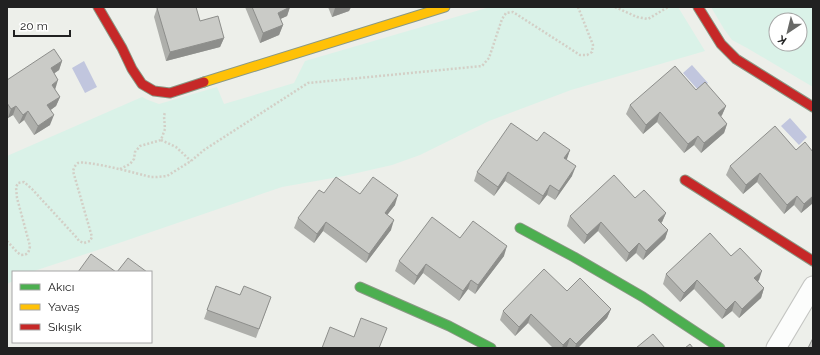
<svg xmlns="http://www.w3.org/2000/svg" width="820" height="355" viewBox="0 0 820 355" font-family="Raleway,sans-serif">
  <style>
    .park { fill: #daf2e8; fill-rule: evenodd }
    .water { fill: #c1c6de }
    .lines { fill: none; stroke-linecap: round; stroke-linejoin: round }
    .street-casing { stroke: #c4c5c2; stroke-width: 21 }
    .fast-casing { stroke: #8a9884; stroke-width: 11 }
    .slow-casing { stroke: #8a9884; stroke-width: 11 }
    .jam-casing { stroke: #8a9884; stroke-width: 11 }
    .path { stroke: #d3cfc6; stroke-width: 2.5; stroke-dasharray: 2 2; stroke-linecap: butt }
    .street { stroke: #fcfdfc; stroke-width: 19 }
    .fast { stroke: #4caf50; stroke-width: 9 }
    .slow { stroke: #ffc107; stroke-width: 9 }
    .jam { stroke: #c62828; stroke-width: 9 }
    .wall { fill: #aeafab }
    .shaded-wall { fill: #8d8e8b }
    .building { fill: #cacbc7; stroke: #8d8e8b }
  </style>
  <rect width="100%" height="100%" fill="#edefea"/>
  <path class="park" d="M490 7H678L705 51 571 90 489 121 420 155 392 165 344 176 282 187 119 243 31 272H13V281L7 284V156L142 97 148 100 159 104 217 87 224 104 294 83 305 61Z
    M711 7H813V87L747 48 732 40 724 29ZM776 20H800V44H776Z"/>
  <path class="water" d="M84 61 97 87 85 93 72 68Z
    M692 65 708 83 699 91 683 73Z
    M790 118 807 137 799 145 781 126Z"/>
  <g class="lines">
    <g class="street-casing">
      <path id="street" d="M776 348 813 286"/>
    </g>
    <g class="fast-casing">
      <path id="fast" d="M520 228 574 257 643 297 720 348
        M360 287 449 326 491 348"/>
    </g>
    <g class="slow-casing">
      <path id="slow" d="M204 82 445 7"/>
    </g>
    <g class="jam-casing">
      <path id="jam" d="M98 7 122 48 132 69 142 84 154 91 170 93 204 82
        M698 7 721 44 736 59 813 107
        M685 180 813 261"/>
    </g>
    <path class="path" d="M615 7 637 17 648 19 668 7
      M161 140 176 147 191 161
      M120 169 130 164 134 159 135 152 140 146 161 140 165 129 164 116 165 112
      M7 241 17 252 21 255C28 255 29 252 30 246L17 198 16 187 18 183 24 182 32 189 77 238 79 241 84 243 90 241 92 237 73 171C74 168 75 165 78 163 87 160 139 174 151 177H157L167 176 191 161 204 150 308 83 482 66 489 58 502 19 506 13 513 12 580 55H587L592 52 593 45 578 7"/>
    <use href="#street" class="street"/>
    <use href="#fast" class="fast"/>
    <use href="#slow" class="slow"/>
    <use href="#jam" class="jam"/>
  </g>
  <path class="wall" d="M245 7H290L287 16 280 19 283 25 279 35 260 43Z
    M328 7H351L349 11 332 17Z
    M157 8 200 21 224 38 220 47 166 61 154 17Z
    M62 61 59 70 54 73 55 90 60 97 56 106 50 110V125L34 135 24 120 19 124 13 115 8 118H7V80Z
    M696 90 726 106 722 115 721 117 727 124 724 133 701 153 694 145 684 153 657 122 643 134 626 114 630 105Z
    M537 141 570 150 566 160 572 176 555 200 547 195 539 205 505 181 494 196 474 181 477 172Z
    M796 150 813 152V203L801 213 794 205 784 214 757 182 743 194 726 175 730 166Z
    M360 194 395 205 387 215 391 230 366 263 323 231 314 243 294 228 298 218Z
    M666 213 662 222 661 223 668 230 665 239 643 260 636 253 626 262 598 231 584 244 567 226 570 216Z
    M460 238 504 256 475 294 468 289 459 301 423 273 414 285 395 271 399 261Z
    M731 256 759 280 758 281 764 288 761 298 739 318 732 311 722 319 694 289 680 302 663 284 666 274Z
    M216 286 240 295 271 297 256 338 204 319Z
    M567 291 611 309 607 318 578 348H568L567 347 566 348H553L528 323 515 336 500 320 503 311Z"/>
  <path class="shaded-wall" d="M290 7 287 16 274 22 278 13Z
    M337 7H351L349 11 332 17 335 8Z
    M283 25 279 35 260 43 263 33Z
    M224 38 220 47 166 61 170 52Z
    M62 61 59 70 48 78 51 68Z
    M58 80 55 90 52 85Z
    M60 97 56 106 44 115 47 105Z
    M16 106 13 115 8 118 11 109Z
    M726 106 722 115 714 122 718 113Z
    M28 111 24 120 19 124 23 115Z
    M660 112 657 122 643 134 646 125Z
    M54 115 50 125 34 135 38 126Z
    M727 124 724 133 701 153 704 143Z
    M698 136 694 145 684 153 688 144Z
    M570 150 567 159 561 168 564 158Z
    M576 166 572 176 555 200 559 191Z
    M508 172 505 181 494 196 498 187Z
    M760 173 757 182 743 194 746 185Z
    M550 185 547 195 539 205 543 196Z
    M398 195 395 205 381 223 385 213Z
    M797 196 794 205 784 214 787 205Z
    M813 196V203L801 213 804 204Z
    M666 213 662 222 655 229 658 220Z
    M394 220 391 230 366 263 369 254Z
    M326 222 323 231 314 243 317 234Z
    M601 222 598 231 584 244 587 235Z
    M668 230 665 239 643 260 646 251Z
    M639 243 636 253 626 262 629 253Z
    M507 246 504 256 475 294 478 285Z
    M426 264 423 273 414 285 417 276Z
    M762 271 759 280 751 287 754 278Z
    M471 280 468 289 459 301 463 291Z
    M697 280 694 289 680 302 684 293Z
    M764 288 761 298 739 318 742 309Z
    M735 301 732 311 722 319 726 310Z
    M611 309 607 318 578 348H575L576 344Z
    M531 314 528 323 515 336 519 327Z
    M570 338 567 347 566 348H562L563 345Z"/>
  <path class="building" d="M159 7H196L200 21 218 16 224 38 170 52 157 8Z
    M252 7H290L278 13 283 25 263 33Z
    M54 49 62 61 51 68 58 80 52 85 60 97 47 105 54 115 38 126 28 111 23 115 16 106 11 109 7 103V80Z
    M675 66 696 90 705 82 726 106 718 113 727 124 704 143 698 136 688 144 660 112 646 125 630 105Z
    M511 123 537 141 544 132 570 150 564 158 576 166 559 191 550 185 543 196 508 172 498 187 477 172Z
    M775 126 796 150 805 142 813 152V196L804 204 797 196 787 205 760 173 746 185 730 166Z
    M614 175 635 198 644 190 666 213 658 220 668 230 646 251 639 243 629 253 601 222 587 235 570 216Z
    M336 177 360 194 373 177 398 195 385 213 394 220 369 254 326 222 317 234 298 218 319 190 324 193Z
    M432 217 460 238 473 221 507 246 478 285 471 280 463 291 426 264 417 276 399 261Z
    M710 233 731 256 740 248 762 271 754 278 764 288 742 309 735 301 726 310 697 280 684 293 666 274Z
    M91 254 116 272H78Z
    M128 258 147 272H117Z
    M544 269 567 291 580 278 611 309 576 344 570 338 563 345 531 314 519 327 503 311Z
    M216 286 240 295 244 286 271 297 259 329 207 310Z
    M361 318 387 328 379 348H322L330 327 354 337Z
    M653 334 665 348H636Z
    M813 338V348H808Z
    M690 344 693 348H685Z"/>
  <rect width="820" height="355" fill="none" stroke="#212121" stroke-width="16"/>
  <rect x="12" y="271" width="140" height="72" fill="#ffffff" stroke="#a6a6a6"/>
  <rect x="20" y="284" width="20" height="6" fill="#4caf50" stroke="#a6a6a6"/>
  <text x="48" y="291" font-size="12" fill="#212121">Akıcı</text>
  <rect x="20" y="304" width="20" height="6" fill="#ffc107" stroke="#a6a6a6"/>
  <text x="48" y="311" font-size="12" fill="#212121">Yavaş</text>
  <rect x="20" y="324" width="20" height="6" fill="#c62828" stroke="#a6a6a6"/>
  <text x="48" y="331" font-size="12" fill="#212121">Sıkışık</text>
  <g transform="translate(788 32) rotate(215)"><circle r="19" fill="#ffffff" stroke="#a6a6a6"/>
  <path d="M0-3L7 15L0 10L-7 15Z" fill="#686967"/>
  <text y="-6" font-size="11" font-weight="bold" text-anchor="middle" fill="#212121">K</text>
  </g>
  <path d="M14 30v6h56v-6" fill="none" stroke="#212121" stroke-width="2"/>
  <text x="20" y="30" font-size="12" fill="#212121" stroke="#ffffff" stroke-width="3" paint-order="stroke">20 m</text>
</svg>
